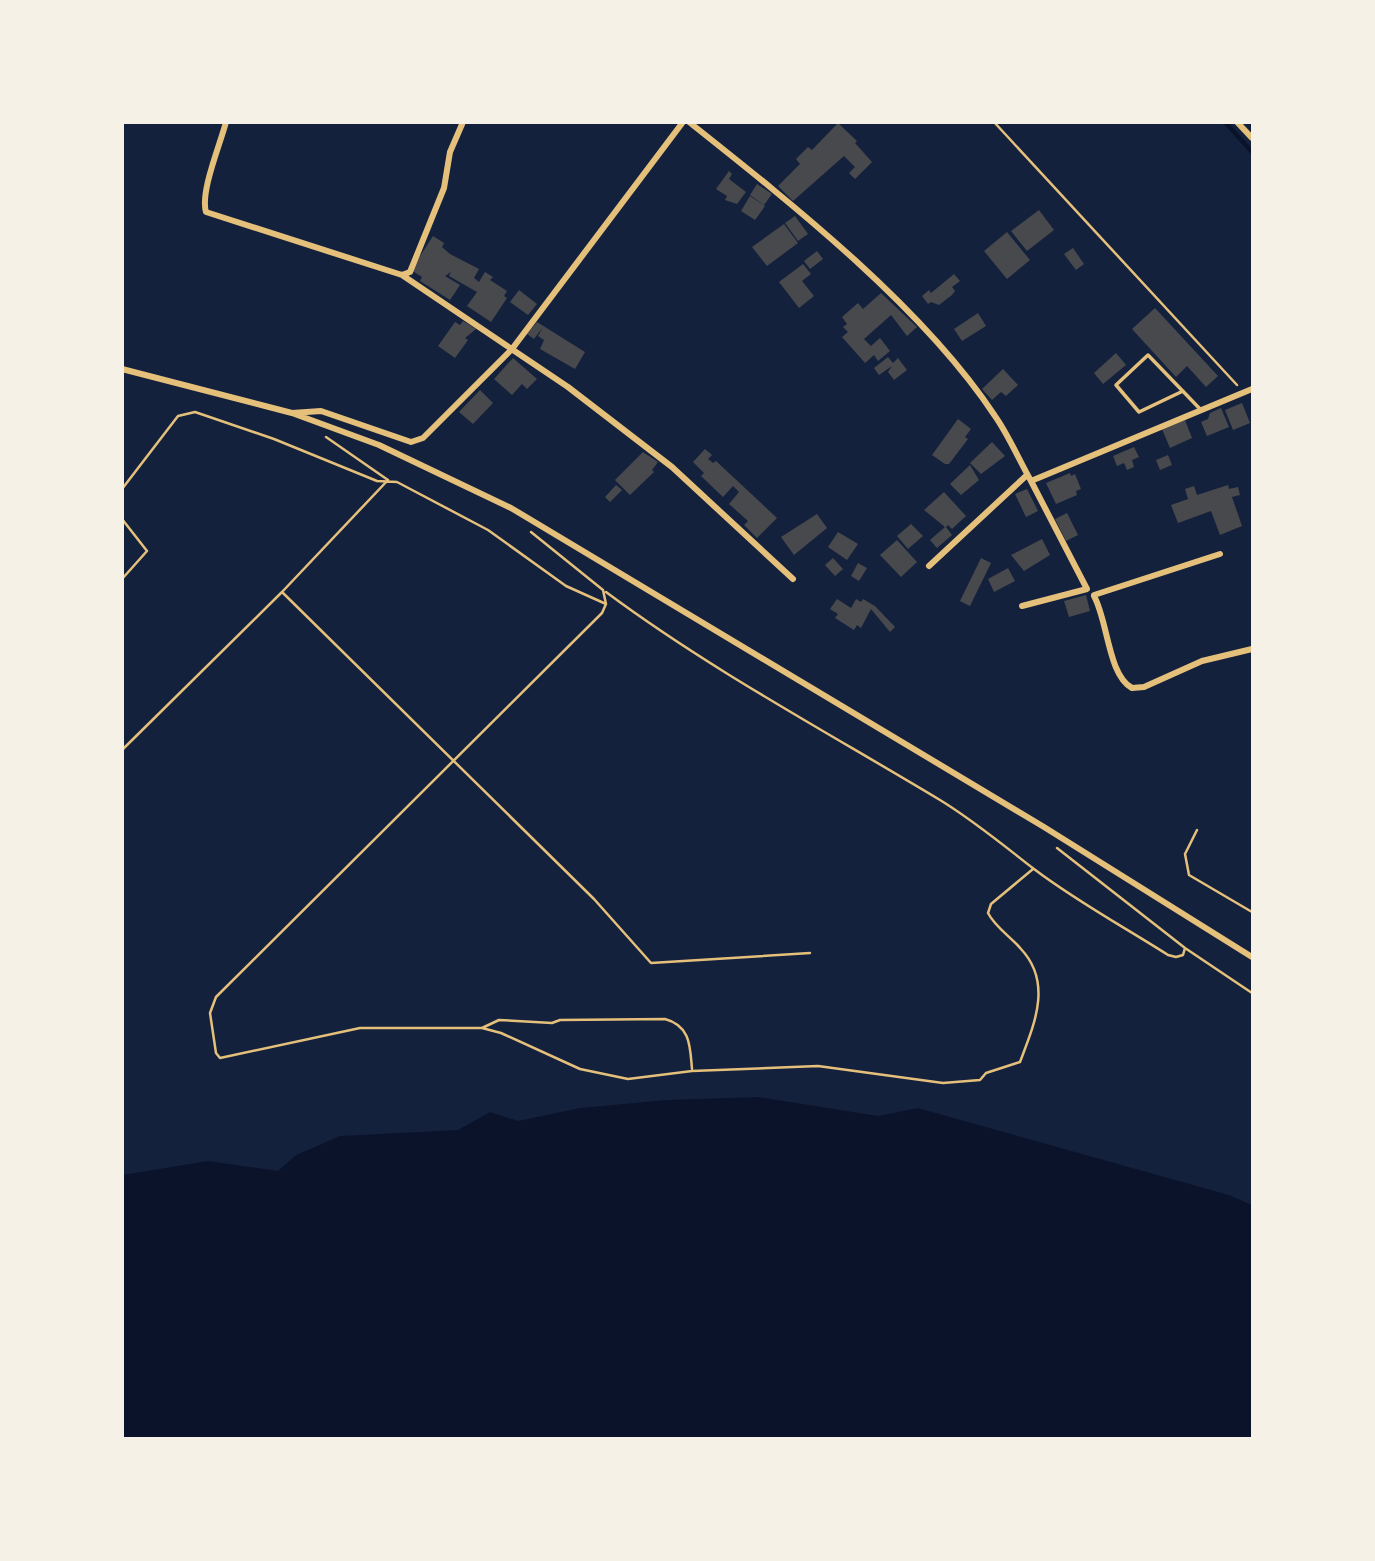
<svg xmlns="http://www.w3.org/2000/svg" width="1375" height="1561" viewBox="0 0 1375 1561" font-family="'Archivo Narrow',sans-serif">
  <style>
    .water { fill: #0b132b }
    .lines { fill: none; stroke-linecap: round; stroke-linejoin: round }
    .stream { stroke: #0b132b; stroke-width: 4.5 }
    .building { fill: #48494c }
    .path { stroke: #e5c07b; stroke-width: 2.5 }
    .service { stroke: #e5c07b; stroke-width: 3.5 }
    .minor { stroke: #e5c07b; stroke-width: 6 }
  </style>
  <rect width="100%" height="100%" fill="#14213d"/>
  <path class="water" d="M759 1097 878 1116 918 1108 1229 1195 1252 1205V1438H123V1175L208 1161 278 1171 296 1155 340 1136 458 1130 490 1112 518 1121 580 1108 666 1100Z"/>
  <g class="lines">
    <path class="stream" d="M1225 122 1252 152"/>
  </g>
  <path class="building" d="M838 123 857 141 855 143 872 162 855 179 849 173 855 167 844 156 793 201 778 186 800 164 796 159 808 147 812 150Z
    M729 171 732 174 729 179 746 192 737 204 725 200 727 196 716 189Z
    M757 184 772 194 764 205 750 195Z
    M750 196 765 206 755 220 741 211Z
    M1039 210 1054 230 1027 251 1011 231Z
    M795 216 808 234 798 241 785 223Z
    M784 224 798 243 767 266 752 247Z
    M1007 232 1030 260 1007 279 984 251Z
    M433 236 444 243 442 247 450 254 479 269 474 278 479 282 485 272 493 277 490 280 507 291 504 296 507 298 491 322 467 306 477 292 449 276 451 272 445 276 460 285 450 300 420 281 422 277 411 270Z
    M1073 248 1084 264 1076 270 1064 254Z
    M817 251 823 259 810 269 804 261Z
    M803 264 811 274 802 281 814 296 799 308 779 282Z
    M954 274 960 281 952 287 955 291 952 295 939 305 931 302 928 304 922 296 929 290 931 293Z
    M519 290 537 304 528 315 510 302Z
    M881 293 917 327 907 336 891 315 864 339 871 346 880 338 890 351 878 361 874 355 865 363 842 337 848 332 843 327 847 324 842 317 858 303 863 309Z
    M1155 308 1218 376 1206 387 1187 366 1176 377 1132 329Z
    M978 313 986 326 962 341 954 329Z
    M463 321 476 329 465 338 468 340 455 358 438 346 455 322 460 325Z
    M537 322 585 352 575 369 540 349 544 340 538 336 543 327 534 339 527 334Z
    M1116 353 1126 365 1103 384 1094 373Z
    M888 357 893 363 898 358 907 370 894 380 888 372 892 366 879 375 874 368Z
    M513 358 537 379 527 389 522 384 512 395 494 379Z
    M1003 369 1018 385 1006 396 1001 392 992 400 982 389Z
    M480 390 493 403 473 424 459 412Z
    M1242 403 1250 423 1233 430 1225 410Z
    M1221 408 1229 427 1207 436 1201 422 1208 419 1210 413Z
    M958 419 971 429 965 437 968 439 949 464H945L932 455Z
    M1185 420 1192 438 1170 448 1162 429Z
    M992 442 1005 456 981 474 970 463Z
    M1134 447 1139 457 1132 460 1134 467 1127 470 1124 463 1117 466 1113 456Z
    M705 449 712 455 708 459 713 463 716 461 777 518 757 538 744 525 748 521 729 504 739 492 733 486 723 497 701 476 704 473 693 462Z
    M643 452 658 462 652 470 654 472 630 495 615 480Z
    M1168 455 1172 465 1160 470 1156 460Z
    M970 465 979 480 961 495 950 484Z
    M1070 473 1071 476 1075 474 1081 489 1076 491 1077 495 1056 504 1046 483Z
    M616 485 622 490 610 502 605 497Z
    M1228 485 1229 489 1238 487 1240 495 1232 497 1242 526 1220 535 1211 511 1178 523 1171 505 1188 499 1185 489 1194 486 1197 495Z
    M1027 489 1038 511 1026 517 1015 494Z
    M944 492 966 516 952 529 948 525 946 527 952 535 937 548 930 540 945 527 924 510Z
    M1067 513 1078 535 1066 541 1055 519Z
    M817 514 827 528 794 555 781 537Z
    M911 524 923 536 908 549 897 536Z
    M838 532 858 544 847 560 828 547Z
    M1042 539 1050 555 1024 571 1011 555Z
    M897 540 917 562 901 577 880 555Z
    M833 558 843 569 835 576 825 565Z
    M981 558 991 563 970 606 960 601Z
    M858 563 867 568 859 581 851 576Z
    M1008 568 1015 581 994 592 988 579Z
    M1086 595 1090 611 1069 617 1064 601Z
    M837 599 851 608 856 599 861 602 863 599 875 606 895 627 890 632 871 609 861 628 857 625 854 630 835 618 838 614 830 609Z"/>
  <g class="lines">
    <path class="path" d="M994 122 1237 385
      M122 489 178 416 195 412 274 439 377 481 397 482 488 530 566 586 606 604
      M122 519 147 551 122 579
      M531 532 603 590 606 604 602 613 216 997 210 1013 216 1053 220 1058 360 1028H482L501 1033 580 1069 628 1079 692 1071 818 1066 943 1083 980 1080 986 1073 1020 1062C1034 1025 1053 983 1021 949 1011 937 995 927 988 913L991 904 1033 869
      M282 592 594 899 651 963 810 953
      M606 592C711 670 827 732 940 800 973 820 1003 845 1034 869 1076 901 1124 927 1168 955L1176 957 1183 955 1185 948
      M122 750 282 592 388 480 326 437
      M1197 830 1185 854 1189 875 1252 912
      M1057 848 1185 948 1252 993
      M482 1028 499 1020 552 1023 560 1020 665 1019C691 1026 690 1047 692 1069"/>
    <path class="service" d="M1183 391 1139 412 1116 385 1148 355 1201 410"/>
    <path class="minor" d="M226 122C220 145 200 192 206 212L402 275 410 272 444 188 450 152 463 122
      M689 122C791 203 923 307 995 416 1009 436 1019 460 1031 481
      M1237 122 1252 138
      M402 275 568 387 672 467 793 579
      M122 369 292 413 379 445 511 508 1044 827 1252 957
      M292 413 321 411 411 442 423 438 512 349 683 122
      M929 566 1027 475
      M1094 595 1220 554
      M1094 596C1108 621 1108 675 1132 688L1144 687 1202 661 1252 649
      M1022 606 1087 589 1031 481 1252 389"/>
  </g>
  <rect width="1375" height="1561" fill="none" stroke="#f6f1e7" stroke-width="248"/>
</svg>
